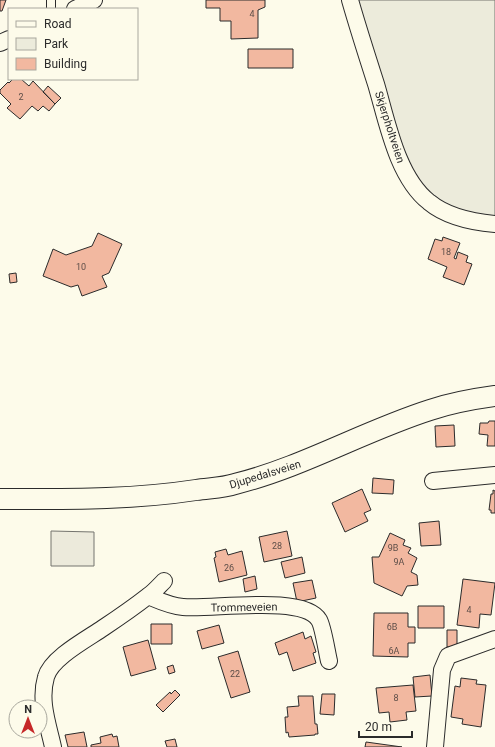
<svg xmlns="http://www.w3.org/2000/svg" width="495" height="747" viewBox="0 0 495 747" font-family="Roboto,sans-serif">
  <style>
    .green { fill: #ecebdb; stroke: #74746e }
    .parking { fill: #eceadb; stroke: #74746e }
    .building { fill: #f2b8a0; stroke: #2b2b2b }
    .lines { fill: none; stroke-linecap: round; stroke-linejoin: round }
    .service-casing { stroke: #2b2b2b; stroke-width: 10 }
    .minor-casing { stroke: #2b2b2b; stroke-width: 18 }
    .tertiary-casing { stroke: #2b2b2b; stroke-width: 22 }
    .service { stroke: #fdfbea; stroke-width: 8 }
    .minor { stroke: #fdfbea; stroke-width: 16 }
    .tertiary { stroke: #fdfbea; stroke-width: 20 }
    .labels { text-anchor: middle; stroke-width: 3; stroke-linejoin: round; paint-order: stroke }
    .number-label { font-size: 9px; fill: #5d4e48 }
    .street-label { font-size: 11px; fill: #2b2b2b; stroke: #fdfbea }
  </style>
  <rect width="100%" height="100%" fill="#fdfbea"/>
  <path class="green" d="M348 0H495V224L465 219 406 176Z"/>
  <path class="parking" d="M51 531 94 532V566H51Z"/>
  <path class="building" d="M0 0H6L2 11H0Z
    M206 0H265V7L258 10V38L231 39V21H220V8H206Z
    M248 49H293V68H248Z
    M13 79H21L29 86 33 81 55 104 49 111 43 106 38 111 32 106 20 119 7 108 11 104 0 93V90L8 82 9 83Z
    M48 86 61 98 55 104 43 92Z
    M98 233 122 244 109 273 102 276 107 287 82 296 78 285 71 287 43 276 53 249 66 255 92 246Z
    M443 237 460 243 454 258 456 259 458 252 468 256 466 262 472 264 464 285 443 277 447 267 428 259 435 239 442 241Z
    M16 273 17 282 10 283 9 274Z
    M489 421H495V446H487L488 435 479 434 480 423H488Z
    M454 425 455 446 436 447 435 426Z
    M373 478 394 480 393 494 372 493Z
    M362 489 371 510 364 513 368 521 345 532 332 503Z
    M493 490 495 491V513H491V510H489L491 494H493Z
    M439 521 441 545 421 546 419 523Z
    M287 531 292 556 264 562 259 537Z
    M390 533 405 540 403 545 411 548 408 553 417 558 411 572 417 575 418 585 407 586 402 596 374 583 372 557H379Z
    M226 549 228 555 242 551 247 575 219 582 214 558 216 557 215 552Z
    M302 557 305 573 285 578 281 562Z
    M255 576 257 589 245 592 243 579Z
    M463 579 495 583 491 615 480 614 479 628 457 625Z
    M312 580 316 598 297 602 293 583Z
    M418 606H444V628H418Z
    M374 613H408V627H415V643H408V657L373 656Z
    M151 624H172V644H151Z
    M219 625 224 643 202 649 197 631Z
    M447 630H457V647H447Z
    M303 632 305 639 311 636 316 652 313 653 316 663 293 671 287 652 279 655 275 643Z
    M148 640 156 669 131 676 123 647Z
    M238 651 250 692 231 698 218 657Z
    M173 665 175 672 169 674 167 667Z
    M430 675 432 696 415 697 413 677Z
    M461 678 477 680 476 684 486 685 481 727 462 724 463 719 451 717 455 686 460 687Z
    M413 685 416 711 406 712 407 720 390 722 389 712 379 713 376 688Z
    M175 690 180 695 163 712 156 705 170 692 171 694Z
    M322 694H335L334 715 320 714Z
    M298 696H313L315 724H317L318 734H315V735L289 737 288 732 286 733 285 717H288L287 707 299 706Z
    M84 732 87 747H68L65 735Z
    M112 734 113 737 117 736 119 747H91V745L101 743 100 737Z
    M175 739 177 747H167L165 741Z
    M366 742 402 747H365Z"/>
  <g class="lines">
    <g class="service-casing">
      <path id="service" d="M51 9V0"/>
    </g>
    <g class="minor-casing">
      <path id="minor" d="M350 0C358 28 367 56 376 84 387 121 397 177 429 202 447 217 472 222 495 224
        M75 9 94 0
        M0 43 9 39
        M433 481 495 475
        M148 596C160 601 170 606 183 607 211 610 304 594 319 620 323 626 327 653 329 661
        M53 747C48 724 39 701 46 677 51 658 87 639 103 628 118 618 134 607 148 596 154 592 159 586 164 581
        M435 747 442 670 448 656 495 639"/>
    </g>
    <g class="tertiary-casing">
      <path id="tertiary" d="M0 499C66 499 131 500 196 490 209 488 223 488 235 484 303 467 364 431 430 410 451 403 473 399 495 396"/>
    </g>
    <use href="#service" class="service"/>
    <use href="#minor" class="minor"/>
    <use href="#tertiary" class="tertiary"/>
  </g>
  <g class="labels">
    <g class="number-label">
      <text x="252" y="17">4</text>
      <text x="21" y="100">2</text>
      <text x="446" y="255">18</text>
      <text x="81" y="270">10</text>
      <text x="277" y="549">28</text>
      <text x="393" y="551">9B</text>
      <text x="399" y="565">9A</text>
      <text x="229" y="571">26</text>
      <text x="469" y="613">4</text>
      <text x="392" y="630">6B</text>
      <text x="394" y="654">6A</text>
      <text x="235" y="677">22</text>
      <text x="396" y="701">8</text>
    </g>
    <g class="street-label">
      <text transform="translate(390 127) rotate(72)" y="4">Skjerpholtveien</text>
      <text transform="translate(265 474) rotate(-17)" y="4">Djupedalsveien</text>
      <text transform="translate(244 607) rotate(-1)" y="4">Trommeveien</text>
    </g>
  </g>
  <rect x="8" y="8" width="130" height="72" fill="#fdfbea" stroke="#a9a89e"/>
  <rect x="16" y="21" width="20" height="6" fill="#fdfbea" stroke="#a9a89e"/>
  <text x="44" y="28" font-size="12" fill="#2b2b2b">Road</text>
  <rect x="16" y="38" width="20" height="12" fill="#ecebdb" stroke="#a9a89e"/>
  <text x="44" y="48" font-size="12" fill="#2b2b2b">Park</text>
  <rect x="16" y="58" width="20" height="12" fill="#f2b8a0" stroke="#a9a89e"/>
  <text x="44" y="68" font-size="12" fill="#2b2b2b">Building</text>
  <g transform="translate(28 719)"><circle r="19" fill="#fdfbea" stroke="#a9a89e"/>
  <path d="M0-3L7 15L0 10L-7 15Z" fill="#c62828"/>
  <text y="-6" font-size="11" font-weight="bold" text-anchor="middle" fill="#2b2b2b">N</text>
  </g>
  <path d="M359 731v6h53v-6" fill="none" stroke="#2b2b2b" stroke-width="2"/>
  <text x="365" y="731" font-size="12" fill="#2b2b2b" stroke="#fdfbea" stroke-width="3" paint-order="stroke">20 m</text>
</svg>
